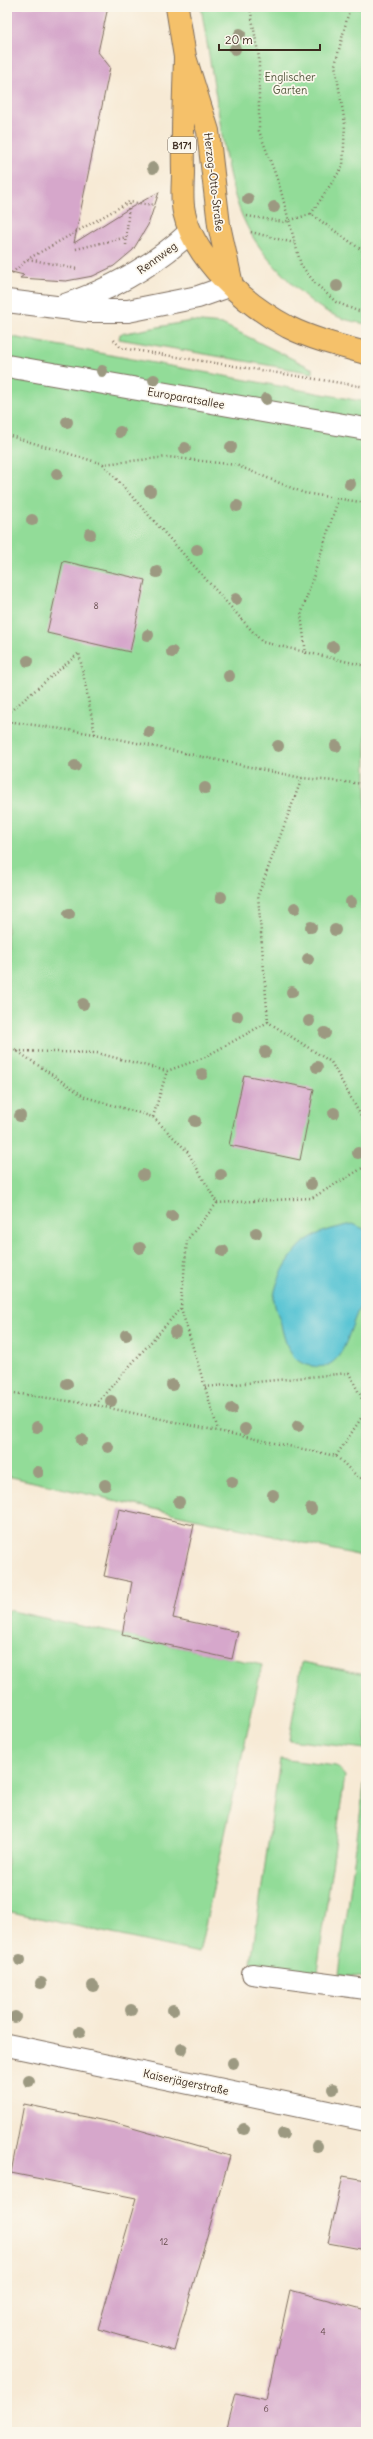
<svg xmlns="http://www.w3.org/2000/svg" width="373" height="2439" viewBox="0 0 373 2439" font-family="Delius,sans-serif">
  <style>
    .green { fill: #92dc98; stroke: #66835b }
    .water { fill: #5ac5d4; stroke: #4a7879 }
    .building { fill: #d6a7cb }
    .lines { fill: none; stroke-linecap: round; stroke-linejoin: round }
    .service-casing { stroke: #7d6d5e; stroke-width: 22 }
    .pedestrian-casing { stroke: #7d6d5e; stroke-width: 24 }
    .minor-casing { stroke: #7d6d5e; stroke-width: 24 }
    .tertiary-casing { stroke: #7d6d5e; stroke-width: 24 }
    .primary-casing { stroke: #7d6d5e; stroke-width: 24 }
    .path { stroke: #7d6d5e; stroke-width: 2.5; stroke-dasharray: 1 3; stroke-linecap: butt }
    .service { stroke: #fff; stroke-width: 20 }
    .pedestrian { stroke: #fff; stroke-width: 22 }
    .minor { stroke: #fff; stroke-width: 22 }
    .tertiary { stroke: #fff; stroke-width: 22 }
    .primary { stroke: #f5c16b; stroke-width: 22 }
    .tree { fill: #9c9981 }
    .labels { text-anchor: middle; stroke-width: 3.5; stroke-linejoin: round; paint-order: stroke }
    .number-label { font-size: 9px; fill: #624949 }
    .shield { fill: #fbf7ec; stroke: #75685c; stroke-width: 1 }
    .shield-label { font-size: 10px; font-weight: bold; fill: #3b2a1e }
    .park-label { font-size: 11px; fill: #51563c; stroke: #fbf7ec }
    .street-label { font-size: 11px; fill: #3b2a1e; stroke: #fbf7ec }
  </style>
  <rect width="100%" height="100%" fill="#fbf7ec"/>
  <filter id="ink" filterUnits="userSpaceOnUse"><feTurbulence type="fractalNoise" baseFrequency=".025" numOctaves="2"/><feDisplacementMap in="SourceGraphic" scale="8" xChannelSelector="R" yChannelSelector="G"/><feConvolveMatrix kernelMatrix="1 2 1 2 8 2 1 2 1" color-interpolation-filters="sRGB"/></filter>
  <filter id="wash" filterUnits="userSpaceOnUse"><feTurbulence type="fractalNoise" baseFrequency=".012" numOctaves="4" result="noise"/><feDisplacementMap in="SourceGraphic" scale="16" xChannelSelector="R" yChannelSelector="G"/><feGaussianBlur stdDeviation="0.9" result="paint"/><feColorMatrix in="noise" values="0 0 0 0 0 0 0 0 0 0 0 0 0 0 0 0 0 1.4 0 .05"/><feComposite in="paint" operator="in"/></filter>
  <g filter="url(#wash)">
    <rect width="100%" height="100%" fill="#f7ead5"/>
    <path class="green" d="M201 7H366V324C333 319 315 307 291 283 281 272 269 261 261 249 230 209 225 151 217 103 212 71 206 39 201 7Z
      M191 321 222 324 313 369V373L119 339 120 334Z
      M7 336 366 402V1557L7 1476Z
      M7 1610 262 1665 199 1953 7 1911Z
      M302 1662 366 1674V1749L289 1740Z
      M280 1759 336 1766 345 1776 317 1972 251 1963Z
      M366 1770V1978L339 1975Z"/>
    <path class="water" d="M353 1224 366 1230V1298C351 1315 349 1353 330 1364 325 1367 318 1367 312 1366 288 1363 285 1340 280 1321 278 1314 273 1304 274 1297 276 1279 288 1259 300 1246 313 1232 335 1228 353 1224Z"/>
    <g id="blocks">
      <path class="building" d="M7 7H108L98 52 110 67 74 243 125 211 159 192 148 225 133 250 114 266 93 276 66 281 20 278 24 275 7 271Z
        M63 561 145 580 130 652 47 633Z
        M244 1075 314 1089 300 1160 229 1145Z
        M119 1509 194 1525 173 1618 238 1632 232 1659 122 1635 132 1582 104 1576Z
        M24 2104 115 2123 230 2156 174 2351 98 2329 136 2198 11 2173Z
        M343 2176 366 2180V2250L328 2243Z
        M290 2290 366 2310V2432H226L236 2393 266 2400Z"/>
    </g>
  </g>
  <g filter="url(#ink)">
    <use href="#blocks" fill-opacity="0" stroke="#7d6d5e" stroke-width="1"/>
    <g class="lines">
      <g class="service-casing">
        <path id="service" d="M252 1974 366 1989"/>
      </g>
      <g class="pedestrian-casing">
        <path id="pedestrian" d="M7 366 366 429"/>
      </g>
      <g class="minor-casing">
        <path id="minor" d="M7 301 88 311H128L198 297 232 285
          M65 305C112 289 153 266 190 232"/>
      </g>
      <g class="tertiary-casing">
        <path id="tertiary" d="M7 2045 366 2120"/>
      </g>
      <g class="primary-casing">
        <path id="primary" d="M177 7 185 57 208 131 219 225 232 285
          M185 57C184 96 182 134 183 172 183 185 181 199 184 212 195 261 245 304 288 327 312 339 340 346 366 353"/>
      </g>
      <path class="path" d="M250 7 259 58V131L279 184 301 265 315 283 336 302 355 310 366 313
        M311 214 343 166 345 124 335 65 350 7
        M247 216 284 222 311 214 366 253
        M251 232 294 243
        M126 245 129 202
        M76 249 127 237
        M28 259 77 269
        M12 273 28 259 129 202 155 205
        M114 340 121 348 366 387
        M7 435 103 464 168 457 236 465 304 493 366 503
        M103 464 262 642 366 666
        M306 654 301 615 338 500
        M7 714 79 653 95 734
        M7 721 95 734 302 778 366 784
        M268 1022 258 895 302 778
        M7 1047 17 1051 85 1097 153 1117 187 1151 217 1203 312 1198 366 1166
        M17 1051 97 1053 167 1071 203 1058 268 1022 331 1062 366 1125
        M153 1117 167 1071
        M217 1203 187 1240 181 1308 218 1430
        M205 1387 349 1373 366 1407
        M7 1392 95 1405 336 1456 358 1477 366 1480
        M95 1405 181 1308
        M336 1456 366 1411"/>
      <use href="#service" class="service"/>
      <use href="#pedestrian" class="pedestrian"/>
      <use href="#minor" class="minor"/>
      <use href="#tertiary" class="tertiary"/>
      <use href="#primary" class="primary"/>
    </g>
    <g class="tree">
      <circle cx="240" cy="34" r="6"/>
      <circle cx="235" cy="49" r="6"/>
      <circle cx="153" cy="168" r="6"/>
      <circle cx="248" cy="199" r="6"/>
      <circle cx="274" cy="207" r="6"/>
      <circle cx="337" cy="286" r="6"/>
      <circle cx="102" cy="371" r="6"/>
      <circle cx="154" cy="380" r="6"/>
      <circle cx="266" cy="399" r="6"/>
      <circle cx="67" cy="422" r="6"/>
      <circle cx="120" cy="432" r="6"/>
      <circle cx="231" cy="447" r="6"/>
      <circle cx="185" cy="448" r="6"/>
      <circle cx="57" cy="474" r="6"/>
      <circle cx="350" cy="484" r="6"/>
      <circle cx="150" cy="491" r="6"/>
      <circle cx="237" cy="506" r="6"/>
      <circle cx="32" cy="520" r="6"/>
      <circle cx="90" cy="534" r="6"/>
      <circle cx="197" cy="550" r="6"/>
      <circle cx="157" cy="572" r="6"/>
      <circle cx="236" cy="599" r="6"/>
      <circle cx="148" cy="635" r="6"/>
      <circle cx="333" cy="647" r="6"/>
      <circle cx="172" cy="652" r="6"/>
      <circle cx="28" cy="661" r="6"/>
      <circle cx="229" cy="676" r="6"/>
      <circle cx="149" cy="732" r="6"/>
      <circle cx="278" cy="746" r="6"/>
      <circle cx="336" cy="746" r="6"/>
      <circle cx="75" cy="766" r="6"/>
      <circle cx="205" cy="788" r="6"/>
      <circle cx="221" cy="897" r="6"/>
      <circle cx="351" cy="902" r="6"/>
      <circle cx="295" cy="908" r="6"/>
      <circle cx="69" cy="914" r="6"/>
      <circle cx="311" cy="927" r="6"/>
      <circle cx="335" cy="930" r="6"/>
      <circle cx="308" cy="959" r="6"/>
      <circle cx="292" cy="992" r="6"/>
      <circle cx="83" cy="1004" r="6"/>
      <circle cx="237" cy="1016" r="6"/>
      <circle cx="309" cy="1021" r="6"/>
      <circle cx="325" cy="1033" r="6"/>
      <circle cx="265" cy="1052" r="6"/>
      <circle cx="317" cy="1067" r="6"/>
      <circle cx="202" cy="1074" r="6"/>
      <circle cx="334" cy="1113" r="6"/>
      <circle cx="20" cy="1116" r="6"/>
      <circle cx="195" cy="1121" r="6"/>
      <circle cx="358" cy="1153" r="6"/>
      <circle cx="143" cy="1175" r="6"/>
      <circle cx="221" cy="1175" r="6"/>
      <circle cx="311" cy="1184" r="6"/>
      <circle cx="172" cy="1216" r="6"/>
      <circle cx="256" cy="1233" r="6"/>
      <circle cx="140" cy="1248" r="6"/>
      <circle cx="223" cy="1251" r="6"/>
      <circle cx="175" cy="1332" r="6"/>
      <circle cx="126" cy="1335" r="6"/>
      <circle cx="67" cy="1384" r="6"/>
      <circle cx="172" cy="1385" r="6"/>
      <circle cx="111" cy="1401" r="6"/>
      <circle cx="232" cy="1409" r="6"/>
      <circle cx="298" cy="1426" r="6"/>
      <circle cx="37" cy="1427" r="6"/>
      <circle cx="245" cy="1429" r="6"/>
      <circle cx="82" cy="1440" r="6"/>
      <circle cx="108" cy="1447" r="6"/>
      <circle cx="38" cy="1472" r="6"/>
      <circle cx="232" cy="1482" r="6"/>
      <circle cx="105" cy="1485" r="6"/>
      <circle cx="273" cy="1495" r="6"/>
      <circle cx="179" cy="1502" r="6"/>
      <circle cx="311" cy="1509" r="6"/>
      <circle cx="20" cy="1960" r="6"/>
      <circle cx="41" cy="1983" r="6"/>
      <circle cx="93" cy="1986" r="6"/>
      <circle cx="131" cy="2010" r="6"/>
      <circle cx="173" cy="2010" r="6"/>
      <circle cx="15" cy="2017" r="6"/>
      <circle cx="80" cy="2032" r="6"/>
      <circle cx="182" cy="2049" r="6"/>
      <circle cx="233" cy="2063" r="6"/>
      <circle cx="29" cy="2081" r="6"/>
      <circle cx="333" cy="2089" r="6"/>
      <circle cx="244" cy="2129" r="6"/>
      <circle cx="283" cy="2134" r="6"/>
      <circle cx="317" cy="2146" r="6"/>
    </g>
  </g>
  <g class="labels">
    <g class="number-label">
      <text x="96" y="609">8</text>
      <text x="164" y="2245">12</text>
      <text x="323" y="2335">4</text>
      <text x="266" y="2412">6</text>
    </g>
    <rect class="shield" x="168" y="137" width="28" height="16" rx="3"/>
    <g class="shield-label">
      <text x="182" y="149">B171</text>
    </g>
    <g class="park-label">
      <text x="290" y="81">Englischer<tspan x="290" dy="13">Garten</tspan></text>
    </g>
    <g class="street-label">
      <text transform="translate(214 182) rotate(83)" y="4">Herzog-Otto-Straße</text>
      <text transform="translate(157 258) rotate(-36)" y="4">Rennweg</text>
      <text transform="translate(186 398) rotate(10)" y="4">Europaratsallee</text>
      <text transform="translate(186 2082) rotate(12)" y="4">Kaiserjägerstraße</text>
    </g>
  </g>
  <rect width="373" height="2439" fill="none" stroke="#fbf7ec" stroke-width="24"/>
  <path d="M219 44v6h101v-6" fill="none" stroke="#3b2a1e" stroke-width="2"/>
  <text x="225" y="44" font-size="12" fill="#3b2a1e" stroke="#fbf7ec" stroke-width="3" paint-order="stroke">20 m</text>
</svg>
